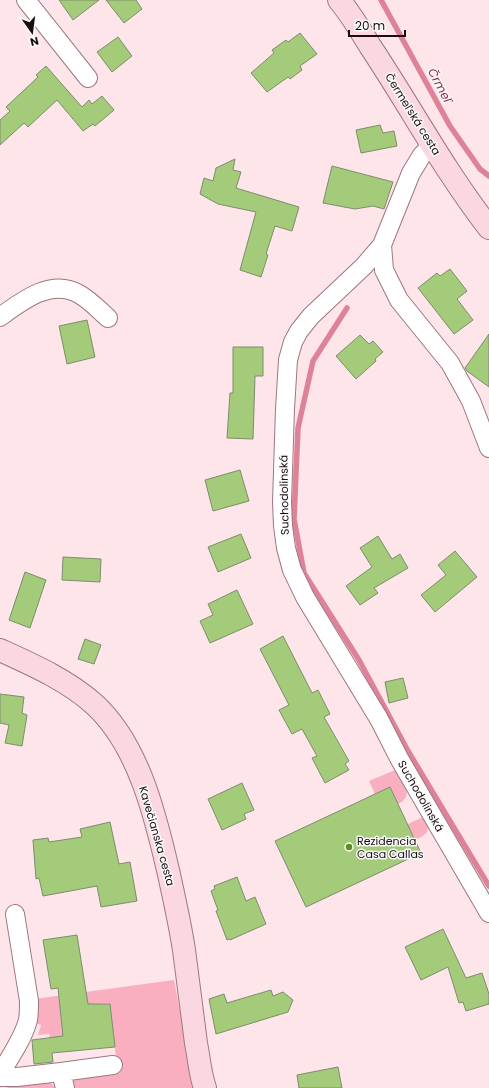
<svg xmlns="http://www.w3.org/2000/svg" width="489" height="1088" viewBox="0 0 489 1088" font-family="Poppins,sans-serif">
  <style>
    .green { fill: #faafc0 }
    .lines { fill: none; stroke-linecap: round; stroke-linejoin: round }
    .stream { stroke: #de8299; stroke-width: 5.5 }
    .building { fill: #a4cb79; stroke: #7d8c6e }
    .street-casing { stroke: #9c777f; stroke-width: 20 }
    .secondary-casing { stroke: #9c777f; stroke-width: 24 }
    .street { stroke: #fff; stroke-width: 18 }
    .secondary { stroke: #fbd7e1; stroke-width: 22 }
    .poi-dot { fill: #628d1e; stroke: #fafafa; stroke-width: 1.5 }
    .labels { text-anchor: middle; stroke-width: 3; stroke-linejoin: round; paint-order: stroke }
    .street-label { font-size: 11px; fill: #1a0d10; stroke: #fafafa }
    .poi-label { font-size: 11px; fill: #1a0d10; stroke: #fafafa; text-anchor: start }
    .water-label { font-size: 12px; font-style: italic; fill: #93264c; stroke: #fafafa }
  </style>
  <rect width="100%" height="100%" fill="#fee5ea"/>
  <path class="green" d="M395 770C402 781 416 795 398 804L390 787 375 794 369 781Z
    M423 817C432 830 428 834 415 840L408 824Z
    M174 980 195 1088H70L73 1079 118 1072 109 1003 60 1007 63 1037 50 1038 49 1034 38 1035 41 1025 32 1022 34 999Z
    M49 1082 57 1088H7L9 1085Z"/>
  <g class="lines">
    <path class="stream" d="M381 0 450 126 480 169 489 176
      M347 308 313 361 298 428 294 519 304 573 359 660 408 751 489 886"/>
  </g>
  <path class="building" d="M59 0H99L73 20Z
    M106 0H136L142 9 124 23Z
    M300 33 317 54 300 66 302 70 290 79 288 77 267 92 251 73 274 53 272 50 286 40 288 42Z
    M118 37 132 56 112 72 97 52Z
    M46 66 82 107 89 100 92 104 102 96 114 110 95 126 93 124 83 131 57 100 28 127 24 123 0 145V120L10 111 6 107 38 77 36 75Z
    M380 125 383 133 394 131 397 146 361 153 356 130Z
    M235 159 233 170 241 172 236 188 299 207 292 231 275 226 266 254 268 255 261 277 240 270 256 212 218 204 200 194 204 178 213 181 216 168Z
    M332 166 393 182 384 209 373 206 355 209 323 203Z
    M450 269 467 291 457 299 473 320 454 334 418 288 437 273 440 276Z
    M87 320 95 357 67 364 59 326Z
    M489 334V387L467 371 465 368Z
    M360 335 369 344 373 341 383 352 375 359 376 361 356 379 336 356Z
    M233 347H263V376H255L253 439 227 438 230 393H233Z
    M240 470 249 501 213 511 205 480Z
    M241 534 251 558 218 572 208 547Z
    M378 536 392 559 400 554 408 568 374 588 378 593 360 605 346 586 372 567 360 548Z
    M455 551 477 577 435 612 421 595 446 575 438 565Z
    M63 557 101 559 100 582 62 580Z
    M25 572 46 580 30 628 9 620Z
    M237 590 253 624 210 643 200 621 213 615 208 604Z
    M283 636 312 693 318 690 330 714 324 717 349 761 345 764 349 770 325 783 312 758 317 756 302 729 292 734 279 710 289 705 260 649Z
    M85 639 101 645 94 664 78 659Z
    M403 678 408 698 389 703 385 682Z
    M0 694 24 697 22 713 27 715 22 746 5 743 9 725 0 723Z
    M242 783 254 810 244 814 246 819 222 830 208 799Z
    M390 787 421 853 306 907 275 841Z
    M110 822 119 864 130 862 137 901 101 907 97 886 43 896 39 878 36 879 33 840 48 838 49 842 82 837 80 829Z
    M237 877 246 901 255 897 266 924 230 940 229 939 227 940 216 911 218 910 211 891 215 889 214 886Z
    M443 929 466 978 482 973 489 994V1004L466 1011 463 1002 459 1003 448 967 421 980 405 947Z
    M77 935 88 1004H110L115 1047 52 1053 53 1062 34 1064 32 1040 63 1036 58 988 51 989 43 940Z
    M271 990 273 996 283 992 293 1000 288 1012 216 1034 209 999 224 994 227 1003Z
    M338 1067 342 1088H299L297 1075Z"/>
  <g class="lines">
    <g class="street-casing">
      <path id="street" d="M26 0 88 78
        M432 145 422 155 411 173 382 245 364 266 311 316 299 331 293 342 288 360 285 409 282 502 283 526 286 548 292 570 305 597 379 719 400 760 489 913
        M382 245 384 270 399 300 450 363 471 401 489 448
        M0 317C22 301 51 278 79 294 90 300 99 310 108 318
        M61 1072 113 1065
        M0 1074C10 1057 23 1039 28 1020 29 1014 29 1007 29 1001L15 914
        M0 1077H17L61 1072 65 1088"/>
    </g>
    <g class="secondary-casing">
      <path id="secondary" d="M339 0C351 14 360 30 370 46 410 106 444 170 489 228
        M0 650C33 665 67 680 94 704 138 744 155 814 168 870 174 897 180 924 184 950 188 981 192 1012 196 1043 199 1058 200 1074 205 1088"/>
    </g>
    <use href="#street" class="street"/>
    <use href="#secondary" class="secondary"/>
  </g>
  <circle class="poi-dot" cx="349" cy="847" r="4"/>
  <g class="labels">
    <g class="street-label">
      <text transform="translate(413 114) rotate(58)" y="4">Čermeľská cesta</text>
      <text transform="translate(284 495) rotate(-91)" y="4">Suchodolinská</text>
      <text transform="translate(421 796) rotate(60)" y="4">Suchodolinská</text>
      <text transform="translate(157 836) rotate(74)" y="4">Kavečianska cesta</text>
    </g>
    <g class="poi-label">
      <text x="357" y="845">Rezidencia<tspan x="357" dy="13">Casa Callas</tspan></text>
    </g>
    <g class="water-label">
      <text transform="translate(440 86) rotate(62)" y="4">Črmeľ</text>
    </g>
  </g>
  <g transform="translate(32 32) rotate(166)" stroke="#fafafa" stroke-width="3" paint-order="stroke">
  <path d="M0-3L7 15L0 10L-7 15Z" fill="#1a0d10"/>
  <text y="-6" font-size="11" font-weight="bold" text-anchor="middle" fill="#1a0d10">N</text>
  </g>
  <path d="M349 30v6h56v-6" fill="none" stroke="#1a0d10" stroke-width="2"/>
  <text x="355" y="30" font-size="12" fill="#1a0d10" stroke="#fafafa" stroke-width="3" paint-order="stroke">20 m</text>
</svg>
